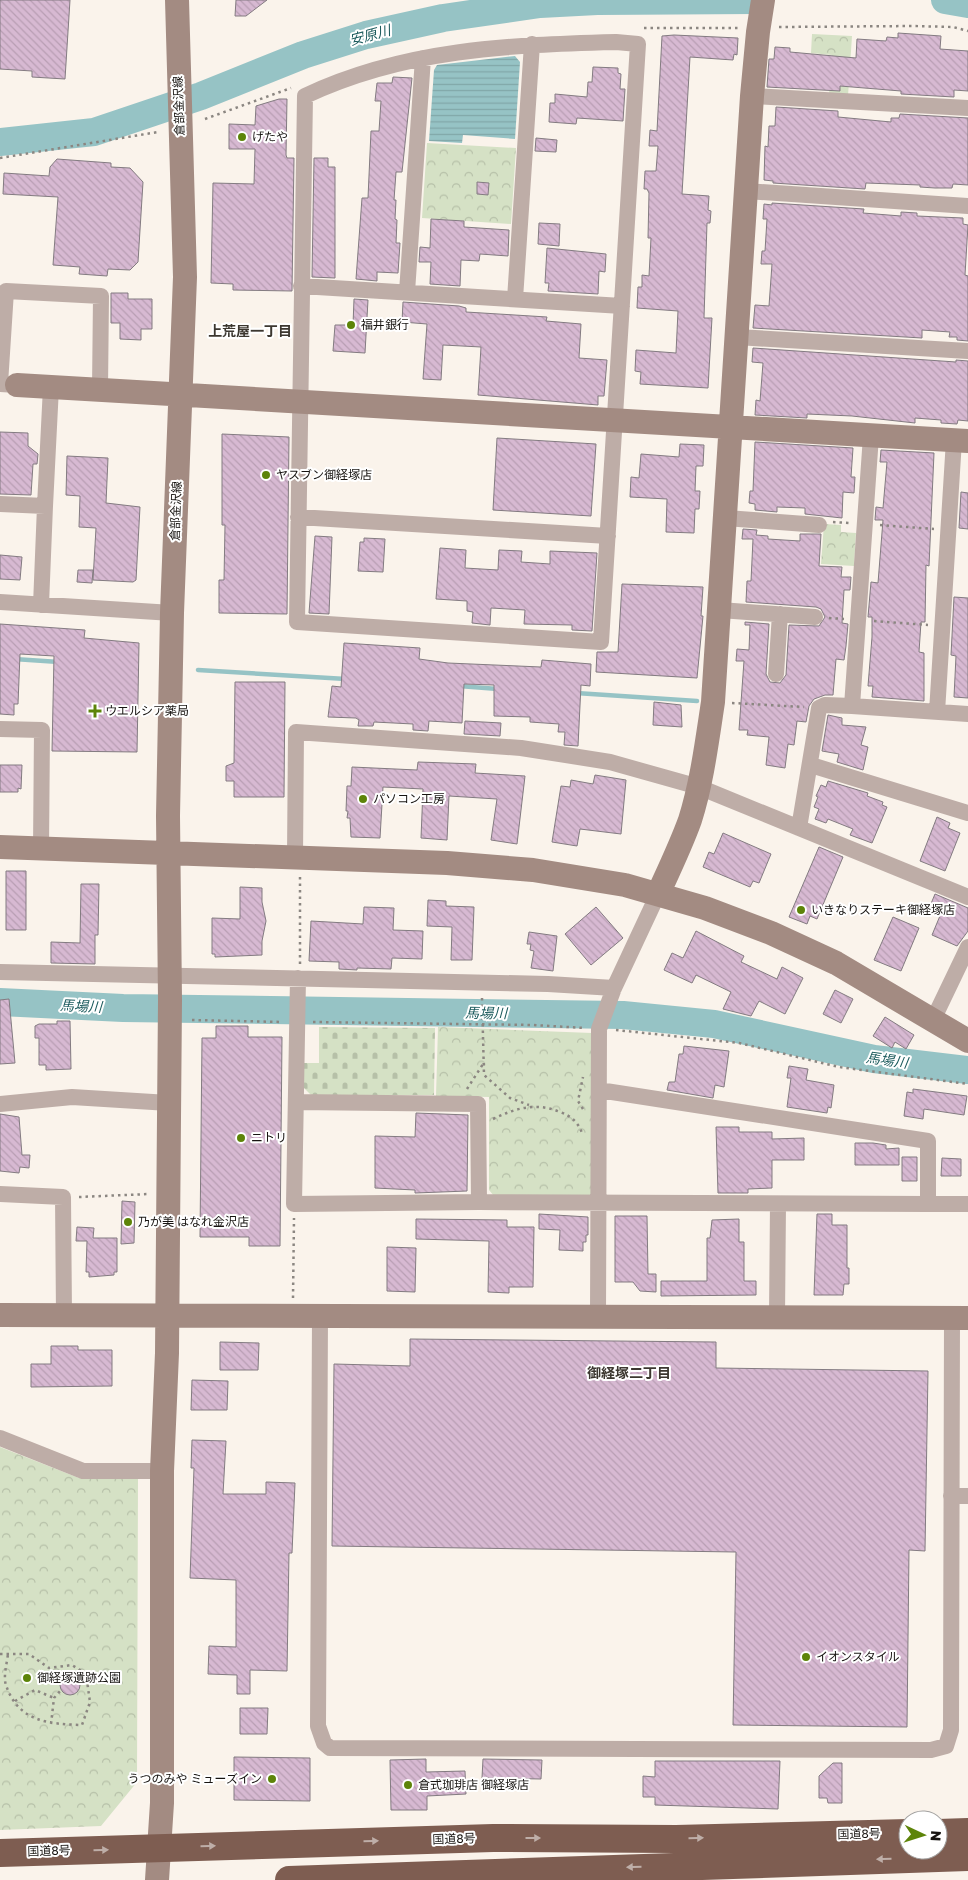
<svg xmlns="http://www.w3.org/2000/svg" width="968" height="1880" font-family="'Golos Text','Noto Sans JP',sans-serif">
<defs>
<pattern id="forest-crowns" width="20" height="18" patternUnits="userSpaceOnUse" patternTransform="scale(1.25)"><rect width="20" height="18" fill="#d5e1c5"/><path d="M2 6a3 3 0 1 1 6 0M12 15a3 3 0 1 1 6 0" fill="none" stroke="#b6c0a8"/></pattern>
<pattern id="cemetery-stones" width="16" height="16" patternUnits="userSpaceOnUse" patternTransform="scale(1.25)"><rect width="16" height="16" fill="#d5e1c5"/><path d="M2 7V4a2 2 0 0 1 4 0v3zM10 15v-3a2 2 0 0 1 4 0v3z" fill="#b6c0a8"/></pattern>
<pattern id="water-rules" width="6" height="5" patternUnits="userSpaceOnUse" patternTransform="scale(1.25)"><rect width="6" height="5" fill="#96c3c5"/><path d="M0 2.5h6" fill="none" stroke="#81a7a8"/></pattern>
<pattern id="building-back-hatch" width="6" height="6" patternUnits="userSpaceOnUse" patternTransform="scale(1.25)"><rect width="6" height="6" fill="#d7b9d2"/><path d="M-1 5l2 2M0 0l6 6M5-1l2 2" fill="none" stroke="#b89eb3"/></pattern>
</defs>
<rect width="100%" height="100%" fill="#faf3eb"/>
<path fill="url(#forest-crowns)" d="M812 34 852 36 848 96 829 94 832 55 811 53Z
M427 143 516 148 511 224 422 218Z
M824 524 841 525V532L856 533 854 566 821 564Z
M438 1027 592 1033 593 1197 494 1196 489 1190V1097L436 1096Z
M0 1447 79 1478 138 1479 137 1782 101 1826 0 1830Z"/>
<path fill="url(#cemetery-stones)" d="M319 1027 435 1028 434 1095H311L303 1087 302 1063H319Z"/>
<path fill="url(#water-rules)" d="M515 56 520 62 515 139 463 135 462 143 429 141 434 70 437 65Z"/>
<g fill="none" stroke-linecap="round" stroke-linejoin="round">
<path stroke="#96c3c5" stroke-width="4.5" d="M14 659 59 662
M198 670 346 679
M459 686 498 689
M576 693 697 701"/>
<path stroke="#96c3c5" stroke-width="28" d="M945 0 968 4
M0 142 94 132 201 96 303 55 366 35 443 18 540 4 597 1 754 0
M0 1002 123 1008 623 1015 714 1024 874 1059 968 1070"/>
</g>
<path fill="url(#building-back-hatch)" stroke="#837b81" d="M0 0H70L65 79 32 77V71L0 69Z
M236 0H267L246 16H235Z
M898 33 941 36 940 49 968 51V91L954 90V97L901 94V91L840 86V91L767 87 769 59H774L775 47 790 48V52L856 58 857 39 886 41 887 37 898 38Z
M674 35 738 38 737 55 734 54 733 60 690 57 682 194 709 196 708 210 711 211 710 223H707L704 318H712L708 388 640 384 641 372 635 371 636 350 676 353 678 311 637 308 638 287H642V275L649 276 651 238H648L649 193 647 189H644L645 171H656L658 146H649L650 130 657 131 662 36Z
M593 67 618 68V73L621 74 620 89H625L623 121 577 118 576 124 549 122 550 103H555V94L587 97 588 82H592Z
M393 77 412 78 402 172H396L394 200H396L395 219 397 220 396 243H400L398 273 377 272V281L356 279 362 198H368L371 131H379L381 101H375L377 83H392Z
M279 99H287L286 155 287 158H294L292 291 233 290V284L211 283 213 183 254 184 255 149H229V124L255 125 256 106Z
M776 107 838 111V117L891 122V118H899L900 114 968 118V185L953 184 952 188H935L920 187V185L866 183 865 189 773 183V181L764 180 765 146 768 147 769 126H775Z
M536 138 557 140 556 152 535 151Z
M314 158H328V167H335V278L312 277Z
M57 159 111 163V167L130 168 143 182 138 262 130 270 108 269 107 276 79 274 80 267 53 265 58 197 3 194 4 173 49 176 50 167Z
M477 182 489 183 488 195 477 194Z
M772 203 864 209 863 213 901 216V212L917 213V216L963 218V224L968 225 965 275 968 276V341L957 340V337H949L950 332 922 330V338L753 328 755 305 769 306 772 264H761L762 251H765L767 219H763L764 204 772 205Z
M431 219 464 221V227L509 230 508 256 480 254 479 261 461 260 460 286 430 284 431 262H419L420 247 430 248Z
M539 223 560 224 559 246 538 244Z
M547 248 606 254 605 272 599 271 598 294 548 291 549 283H545Z
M111 293H128V299H152V329H141V340L120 339V323H111Z
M354 299 368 300 365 353 333 351 335 325H353Z
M403 302 459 306 466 308V312L547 317 546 321 581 324 579 358 607 360 604 396H598V405L478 395 481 347 443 345 441 380 423 379 427 324 402 322Z
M753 348 956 362V360L968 361V421L958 420 957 424 941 423V420L915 418V423L852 416 807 414V418L755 415 756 400 760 401 763 363 752 362Z
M0 432 28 433V446L38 454 37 464H33L31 495 0 494Z
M222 434 289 437 287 614 219 613V580H224L225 525H222Z
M497 438 596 444 591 516 493 510Z
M755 442 853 448 851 477H855L854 493 843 492 842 518 805 514V508L777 507V512L755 510V504L749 503 750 491H753Z
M680 444 704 445 703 466H696L695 491H700L699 509H695L694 533 666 532 667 499 630 497 631 477 639 478 641 454 679 457Z
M881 450 934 453 929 566 926 565 925 622H921L919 652 924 653V701L872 697 873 686H868L872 637V617H868L871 582 878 583 883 520H875L876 507 883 508 887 462H880Z
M67 456 108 458 106 503 140 507 136 580 133 582 93 580 96 528 79 527 80 496 66 495Z
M961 492 968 493V529L959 528Z
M743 529 757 530 756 535 768 536V539L800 541V534H821L819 566 842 567 841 577H851L850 590H844L842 623 848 624 846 646 844 660 836 659 833 695H825L814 699 809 706 806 722 797 721 794 745 788 744 785 768 766 765 769 737 747 735 748 730H739L744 661H736L737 649 749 650 750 625H745V622L769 624 766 674 770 682 780 683 786 675 789 625 819 626 825 617 821 609 816 607 746 602 747 581H751L753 539H742Z
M315 536 332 537 329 614 309 613Z
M364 538 385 539 383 572 358 571 360 542H364Z
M440 548 466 550 465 568 498 570 499 550 522 551 521 562 550 564V551L597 553 592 631 572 630V625L524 624 525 610 491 608 490 625 472 623 473 612 467 611V601L436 599Z
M0 555 22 557 20 580 0 579Z
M78 570H93L92 583 77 582Z
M622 584 703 587 701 616H703L697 678 596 672 597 652H618Z
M954 597 968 598V698L954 697 956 656 951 655Z
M0 624 85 630 84 638 139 643 137 752 52 751 54 656 20 654 18 704H14V715L0 714Z
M344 643 420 648 419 659 448 663 541 667 542 660 591 664 590 686 581 685 578 746 564 745 565 732H558L559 724 530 722V717L494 716V685L464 684 462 723 429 721 428 731 413 730V724L374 722 373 726H358L359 720 356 718 328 717 332 686 341 687Z
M235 682H285L284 797H234V781H226V766L234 763Z
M654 702 681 705 682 727 653 725Z
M828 715 842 718V725L866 727 861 745 868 747 863 770 837 762 839 754 822 751Z
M465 721 501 723 500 736 464 734Z
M418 762 476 764 475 773 525 776 517 844 491 840 497 799 449 796 447 840 421 838 423 789 383 787 380 838 351 837 350 818H347L348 811H346L347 786H351L352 767 417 770Z
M0 765H22L21 789 18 788V792H0Z
M595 775 626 780 621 834 580 829 577 846 552 842 561 786 570 787 571 780 593 784Z
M828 781 868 793 867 796 883 802 882 805 887 807 872 843 850 835 853 829 828 819 826 823 815 819 819 809 814 807 818 797 816 796 821 785 826 787Z
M937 817 950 823 948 828 960 833 945 871 920 861Z
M723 833 771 854 759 883 753 881 750 887 703 867 709 852 714 854Z
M819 847 843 857 817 919 810 916 807 924 789 917Z
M6 871H26V930H6Z
M81 884H99L98 935H95V964L51 963V942L80 943Z
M240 887 262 888V902L266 921 262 941V955L215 957V954H212V918L240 919Z
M935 894 968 908V931L957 946 932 935 942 911 930 906Z
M428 900 446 901V906L474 907 472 960H451L452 927 427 926Z
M364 907 394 908 393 930 423 931 422 959 392 958 391 969 357 968V970L339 969V962L309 961 311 921 363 924Z
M596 907 623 938 591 965 565 934Z
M893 917 919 928 901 971 874 960Z
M696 931 744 956 741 962 777 979 782 967 803 978 785 1014 759 1001 751 1016 723 1009 731 992 696 975 692 983 664 970 672 953 683 958Z
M529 932 557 936 553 971 531 968 534 951 530 950 531 944H527Z
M835 990 853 999 841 1023 823 1014Z
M9 999 15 1063 0 1064V1000Z
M885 1017 914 1035 906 1049 895 1042 892 1048 873 1036Z
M57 1021H70L71 1069 46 1070V1065H39V1038H35V1026L39 1024H57Z
M216 1026H248V1037H282L280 1246H249V1237H200L202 1038H216Z
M684 1046 729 1051 724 1087 715 1085 713 1098 667 1090 669 1082H675L679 1054H683Z
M789 1066 808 1069 806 1080 834 1085 831 1108 828 1107 827 1113 787 1107 791 1078H787Z
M913 1089 967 1096 964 1115 924 1109 923 1119 904 1116 907 1092 913 1093Z
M416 1113 468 1115 467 1191 415 1193V1190L375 1188V1136L415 1137Z
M0 1114 19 1117 22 1155H30L29 1168 20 1167 19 1173 0 1171Z
M716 1127H739V1132H772V1139L804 1138V1160H772V1188L748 1189V1193H718Z
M855 1143H873L886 1145V1149L899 1148V1165H855Z
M902 1157H917V1181H902Z
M942 1158 961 1159V1176H941Z
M122 1201 135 1202 134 1243 121 1244Z
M539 1214 588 1217V1235H586V1242H583V1251L559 1250 560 1230 539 1229Z
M817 1214H832V1225H847V1268H849V1284H844L843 1295H814Z
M615 1216H647L648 1274H656V1292L640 1291 633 1282H615Z
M416 1219 507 1220V1227H534L533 1287H509V1293L488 1292 489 1241 416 1239Z
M739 1219V1242H744V1281H756V1295L661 1296V1281H707V1238H710L712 1220Z
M77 1227 94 1228 93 1238H117V1272H114V1275L89 1277V1272H86L87 1241H76Z
M387 1247 416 1248 415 1292 387 1291Z
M410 1339 716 1342V1368L928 1371 925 1551 909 1550 907 1727 733 1725 736 1552 332 1546 334 1364 410 1366Z
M220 1342 259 1343 258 1370H220Z
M51 1346H78V1350H112V1386L31 1387V1364H51Z
M192 1380 228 1381 227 1410H191Z
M192 1440 226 1441 223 1494H266V1482L295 1483 292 1553H289L287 1671 250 1670V1694H237V1675L208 1674 209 1646 236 1647V1580L190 1578 194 1468H191Z
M60 1685a10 10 0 1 1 20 0a10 10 0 1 1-20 0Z
M240 1708H268L267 1734H240Z
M234 1757 310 1758V1801L234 1800Z
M426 1759V1772L465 1771 466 1794 427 1796V1810H391L390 1760Z
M483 1759 542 1760 541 1779 482 1778Z
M655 1761H780L778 1809 655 1805V1797H643V1776L655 1777Z
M833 1763H842V1803H828L827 1798H819V1776Z"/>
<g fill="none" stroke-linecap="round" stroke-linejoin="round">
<path stroke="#8b8681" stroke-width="2.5" stroke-dasharray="2.5 4" stroke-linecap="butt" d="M779 27 913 26 953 27 968 31
M644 28H738
M205 119 291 88
M0 158 158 132
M833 522 850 523
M880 525 934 529
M829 618 844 619
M874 621 928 625
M732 703 804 707
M300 964V877
M482 998 484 1075 510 1098 529 1105
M192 1020 283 1022
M313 1022 533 1025 585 1028
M616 1030 739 1043 839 1067 968 1084
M467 1089 483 1064
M583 1109 578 1101 583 1077
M493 1119C516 1108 536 1102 560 1112 571 1116 578 1122 582 1133
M79 1197 149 1194
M293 1298 294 1218
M0 1654H29L49 1668 72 1665 86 1674 90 1702 82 1725C49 1724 18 1722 6 1685 3 1677 7 1663 8 1654
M15 1701 35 1690 54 1698
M51 1724 54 1698 61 1690"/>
<path stroke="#beada7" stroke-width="16" d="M616 42 638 44 601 642 297 622 305 96C404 49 509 45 616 42Z
M752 96 968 108
M746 191 968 206
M301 286 622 306
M407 292 423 58
M515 299 532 44
M737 337 968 351
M17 385 0 384 6 291 101 296 100 389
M871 436 852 706 968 714
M0 504 45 506 51 387
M298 517 608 536
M726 518 819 525
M0 602 172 613
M41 605 45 506
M720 610 815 617
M776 674 780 614
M937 712 954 440
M0 729 42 730 41 849
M811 765 968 813
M799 828 819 708 825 705 852 706
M295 857 296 732 521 748 610 762 699 787 968 897
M0 972 548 984 614 988
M298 978 294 1204 479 1202 928 1204
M933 1020 968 947
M599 1090 928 1141V1204H968
M296 1102 478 1104 479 1202
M0 1104 72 1097 169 1103
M0 1194 63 1197 64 1315
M320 1316 318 1726 324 1743 330 1748 931 1750 946 1746 951 1730 952 1318
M598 1316 599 1029 614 988 658 894
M777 1317 778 1204
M0 1438 83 1471H162
M951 1496H968"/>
<path stroke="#a38b82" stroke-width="24" d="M17 385 968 441
M0 847 447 863 533 870 625 885 705 908 771 933 836 963 968 1041
M658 894C669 870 681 845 690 820 702 782 707 741 713 702L752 96 758 32 763 0
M0 1315 968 1318
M157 1880 162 1803V1471L167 1353 170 1000 168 816 172 613 185 277 177 0"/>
<path stroke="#7e5d51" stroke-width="28" d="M938 1833 968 1832
M0 1853 493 1838 676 1839 908 1833
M289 1880 968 1857"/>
</g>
<defs><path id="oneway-solid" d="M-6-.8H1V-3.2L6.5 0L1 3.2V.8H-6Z" transform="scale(1.25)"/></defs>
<g fill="#beaea8">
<use href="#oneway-solid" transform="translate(533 1838)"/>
<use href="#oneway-solid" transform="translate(696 1838) rotate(-1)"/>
<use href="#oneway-solid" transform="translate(371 1841) rotate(-2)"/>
<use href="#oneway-solid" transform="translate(208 1846) rotate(-2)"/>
<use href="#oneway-solid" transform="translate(101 1850) rotate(-2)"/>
<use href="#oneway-solid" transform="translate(884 1859) rotate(178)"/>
<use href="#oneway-solid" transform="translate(634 1867) rotate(178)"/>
</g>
<g fill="#5d8409" stroke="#fff" stroke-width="2">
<circle cx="242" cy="137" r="5"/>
<circle cx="351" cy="325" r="5"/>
<circle cx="266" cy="475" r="5"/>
<path d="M92.5 703.5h5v5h5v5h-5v5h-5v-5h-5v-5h5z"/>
<circle cx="363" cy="799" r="5"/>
<circle cx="801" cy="910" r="5"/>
<circle cx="241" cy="1138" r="5"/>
<circle cx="128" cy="1222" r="5"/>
<circle cx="806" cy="1657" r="5"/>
<circle cx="27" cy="1678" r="5"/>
<circle cx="272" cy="1779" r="5"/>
<circle cx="408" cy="1785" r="5"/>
</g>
<g text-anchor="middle" stroke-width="4" stroke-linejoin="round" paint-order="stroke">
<g font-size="12" fill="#171411" stroke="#fff">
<text transform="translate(179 106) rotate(-92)" y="4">倉部金沢線</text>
<text transform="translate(176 511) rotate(-88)" y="4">倉部金沢線</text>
<text transform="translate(859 1834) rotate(-1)" y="4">国道8号</text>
<text transform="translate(454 1839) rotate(-2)" y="4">国道8号</text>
<text transform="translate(49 1851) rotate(-2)" y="4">国道8号</text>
</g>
<g font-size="12" fill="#171411" stroke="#fff" text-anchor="start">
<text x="252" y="141">げたや</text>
<text x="361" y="329">福井銀行</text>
<text x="276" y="479">ヤスブン御経塚店</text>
<text x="105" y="715">ウエルシア薬局</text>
<text x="373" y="803">パソコン工房</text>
<text x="811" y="914">いきなりステーキ御経塚店</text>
<text x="251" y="1142">ニトリ</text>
<text x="138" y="1226">乃が美 はなれ金沢店</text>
<text x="816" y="1661">イオンスタイル</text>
<text x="37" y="1682">御経塚遺跡公園</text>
<text x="262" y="1783" text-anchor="end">うつのみや ミューズイン</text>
<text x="418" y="1789">倉式珈琲店 御経塚店</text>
</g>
<g font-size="14" font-style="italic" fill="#1b5a5c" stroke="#fff">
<text transform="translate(370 35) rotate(-15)" y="5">安原川</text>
<text transform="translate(81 1006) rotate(3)" y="5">馬場川</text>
<text transform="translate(486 1013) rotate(1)" y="5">馬場川</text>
<text transform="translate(887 1060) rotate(8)" y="5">馬場川</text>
</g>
<g font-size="14" font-weight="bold" fill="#3c3730" stroke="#fff">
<text x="250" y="336">上荒屋一丁目</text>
<text x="629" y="1378">御経塚二丁目</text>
</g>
</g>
<g transform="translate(923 1835) rotate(94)"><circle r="24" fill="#ffffff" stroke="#a2a1a0"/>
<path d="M0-4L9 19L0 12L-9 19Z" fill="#5d8409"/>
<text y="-8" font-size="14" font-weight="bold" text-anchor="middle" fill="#171411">N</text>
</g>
</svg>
